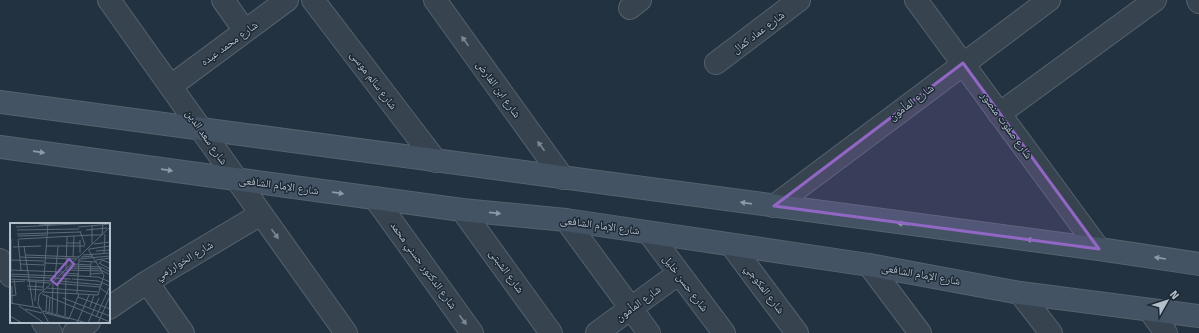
<svg xmlns="http://www.w3.org/2000/svg" width="1199" height="333" font-family="'Fira Sans','Noto Naskh Arabic',sans-serif">
<rect width="100%" height="100%" fill="#223240"/>
<g fill="none" stroke-linecap="round" stroke-linejoin="round">
<g stroke="#55626e" stroke-width="24">
<path id="street" d="M109 0 346 333
M223 0 245 31
M313 0 436 161
M435 0 563 178
M916 0 1099 249
M1198 0 1199 2
M630 8 640 0
M716 63 799 0
M171 86 287 0
M999 114 1155 0
M375 198 472 333
M774 206 1049 0
M462 210 551 333
M566 220 649 333
M649 233 724 333
M732 246 797 333
M0 260 11 276
M869 265 920 333
M147 282 183 333
M1020 293 1051 333
M109 308 147 282 261 214
M1150 311 1166 333
M43 322 51 333
M74 333 89 322
M597 333 679 273"/>
</g>
<g stroke="#55626e" stroke-width="24">
<path id="secondary" d="M0 102 1099 249 1199 264
M0 147 462 210 566 220 869 265 1020 293 1199 316"/>
</g>
<use href="#street" stroke="#374450" stroke-width="22"/>
<use href="#secondary" stroke="#445364" stroke-width="22"/>
</g>
<defs><path id="oneway-solid" d="M-6-.8H1V-3.2L6.5 0L1 3.2V.8H-6Z"/></defs>
<g fill="#7b8894">
<use href="#oneway-solid" transform="translate(465 41) rotate(-126)"/>
<use href="#oneway-solid" transform="translate(541 146) rotate(-126)"/>
<use href="#oneway-solid" transform="translate(275 234) rotate(54)"/>
<use href="#oneway-solid" transform="translate(463 320) rotate(54)"/>
</g>
<g fill="#8c99a7">
<use href="#oneway-solid" transform="translate(39 152) rotate(8)"/>
<use href="#oneway-solid" transform="translate(167 170) rotate(8)"/>
<use href="#oneway-solid" transform="translate(338 193) rotate(8)"/>
<use href="#oneway-solid" transform="translate(746 203) rotate(-172)"/>
<use href="#oneway-solid" transform="translate(495 213) rotate(6)"/>
<use href="#oneway-solid" transform="translate(903 224) rotate(-173)"/>
<use href="#oneway-solid" transform="translate(1032 240) rotate(-173)"/>
<use href="#oneway-solid" transform="translate(1160 258) rotate(-171)"/>
</g>
<path fill="#9167c4" fill-opacity="0.2" stroke="#9167c4" stroke-width="3" stroke-linejoin="round" d="M963 63 1099 249 774 206Z"/>
<g text-anchor="middle" stroke-width="3" stroke-linejoin="round" paint-order="stroke">
<g font-size="11" fill="#b3bfcb" stroke="#1c2935">
<text transform="translate(758 32) rotate(-37)" y="4">شارع عماد كمال</text>
<text transform="translate(229 43) rotate(-36)" y="4">شارع محمد عبده</text>
<text transform="translate(374 80) rotate(53)" y="4">شارع سالم موسى</text>
<text transform="translate(499 89) rotate(54)" y="4">شارع ابن الفارض</text>
<text transform="translate(911 102) rotate(-37)" y="4">شارع المأمون</text>
<text transform="translate(1007 125) rotate(54)" y="4">شارع صفوت منصور</text>
<text transform="translate(207 137) rotate(55)" y="4">شارع سعد الدين</text>
<text transform="translate(279 185) rotate(8)" y="4">شارع الإمام الشافعى</text>
<text transform="translate(600 225) rotate(8)" y="4">شارع الإمام الشافعى</text>
<text transform="translate(184 260) rotate(-31)" y="4">شارع الخوارزمي</text>
<text transform="translate(424 265) rotate(54)" y="4">شارع الدكتور حسني محمد</text>
<text transform="translate(507 271) rotate(54)" y="4">شارع الشبتى</text>
<text transform="translate(921 274) rotate(10)" y="4">شارع الإمام الشافعى</text>
<text transform="translate(686 283) rotate(53)" y="4">شارع حسن خليل</text>
<text transform="translate(765 289) rotate(53)" y="4">شارع المكوجي</text>
<text transform="translate(638 303) rotate(-36)" y="4">شارع المأمون</text>
</g>
</g>
<g transform="translate(10 223)">
<rect width="100" height="100" fill="#223240"/>
<path fill="none" stroke="#5c6a78" stroke-width="1" d="M29 2 64 0M82 3V21M6 4 85 0M68 4 100 1M7 7 69 6M76 7 97 5M70 8 75 22M7 11 70 9M81 12H92L93 0M8 13 36 12M1 16V49M8 16 11 48M9 16 82 12M57 20H70M84 21 100 19M14 23 23 83M36 23H75M3 24 31 23M78 26 94 52 88 72M79 26 100 23M86 28 100 27M70 30V17M94 31 95 11M16 32 69 34M73 32 100 30M10 34 66 36M63 34 64 13M71 34 83 33M0 37 34 38M86 37 100 35M69 38 87 39M34 40 57 41M89 40 100 46M10 41 34 42M63 41 81 42M89 41 92 37 100 40M61 43 91 44 100 49M56 45 57 14M59 45 92 46M0 47 53 49M56 47 93 48 100 52M53 50 69 51M0 51 46 53M80 51 93 50M52 52 88 54 100 59M0 53 61 56M80 54 81 39M45 55 48 24M0 56 43 58M62 56 88 58 100 63M17 58 40 60M49 58 92 62M0 59 15 58M2 63V81M17 63 33 64M37 65 88 69M90 65 100 72M18 66 32 67M33 68 38 0M33 69 88 72M32 71 100 99M67 71 69 36 100 33M0 73 6 72 4 56M68 74 100 86M53 75 100 93M25 78 26 59M0 80 30 85M9 83 34 100M80 84 84 72M15 86 32 90M33 88 77 100M36 88 37 72M39 89 40 74M35 90 59 96 69 71M42 90 43 60 90 64M47 91 48 60M0 93 12 100M55 93 56 55M86 94 100 63M39 100 28 81 29 72 100 4M67 100 79 72M78 100 89 75M88 100 100 73"/>
<path fill="#9167c4" fill-opacity="0.15" stroke="#9167c4" stroke-width="2" d="M59 36 64 41 47 62 41 57Z"/>
<rect width="100" height="100" fill="none" stroke="#b3bfcb" stroke-width="2"/>
</g>
<g transform="translate(1167 301) rotate(51)" stroke="#1c2935" stroke-width="3" paint-order="stroke">
<path d="M0-3L7 15L0 10L-7 15Z" fill="#b3bfcb"/>
<text y="-6" font-size="11" font-weight="bold" text-anchor="middle" fill="#b3bfcb">N</text>
</g>
</svg>
